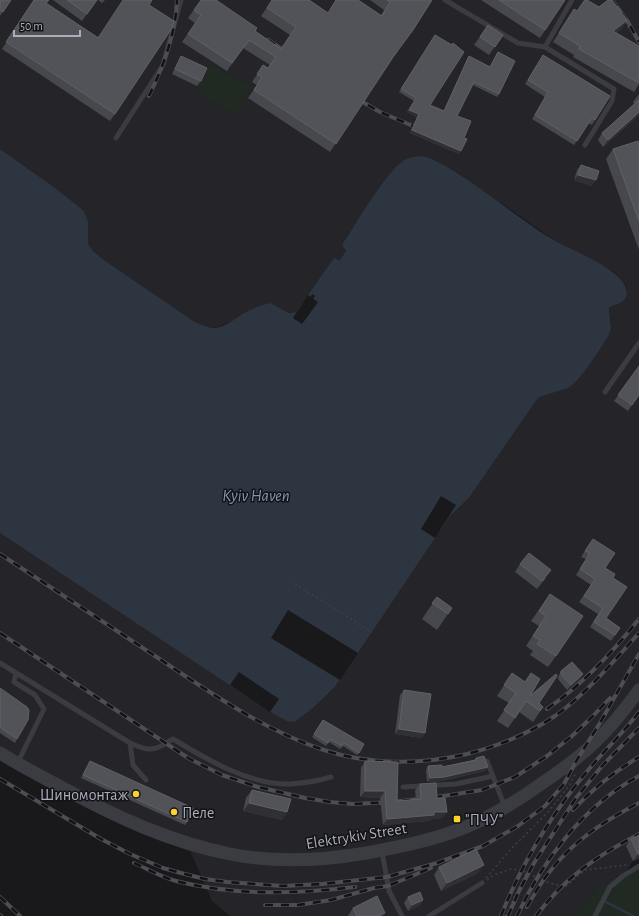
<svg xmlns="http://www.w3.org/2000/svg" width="639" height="916" font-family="'Alegreya Sans',sans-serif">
<rect width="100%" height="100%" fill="#19181b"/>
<path fill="#252428" d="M0 0H639V859L633 861 601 916H230L212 901 187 844 0 753V533L270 712 295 722 313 708 335 687 450 516 469 498 538 398 547 393 558 391 570 387 581 375 609 335 611 321 609 308 626 294 627 289 625 284 614 272 554 240 461 175 435 160 422 156 408 158 382 183 343 243 342 245 346 251 344 257 340 260 335 258 333 259 296 312 289 313 283 310 263 305 247 312 231 322 214 328 206 327 195 322 104 260 92 251 88 244 83 210 54 187 0 149Z"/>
<path fill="#202922" d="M209 64 251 86 236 115 194 93Z
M639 869V916H573L601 886 626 872Z"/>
<path fill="#2d3540" d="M0 149 54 187 83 210 88 221V244L93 251 104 260 195 322C201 324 206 327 213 328 225 328 237 317 246 312 254 308 262 305 270 303L289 313 296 312 333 259 335 258 340 260 346 251 342 245 343 243C356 225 389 164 409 158 412 157 418 156 421 156 442 157 502 205 521 218 532 226 543 234 554 240 570 250 635 273 626 297 623 304 614 304 609 308L611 327 609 335C602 346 579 383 568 388 558 392 548 393 538 398L469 498 450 516 335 687 313 708 295 722 287 721 270 712 0 533Z"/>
<path fill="#19181b" d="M312 294 315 296 313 299 318 302 302 324 293 318 308 295 311 297Z
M441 496 456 505 435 538 421 529Z
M288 610 358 653 340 680 271 638Z
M239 672 279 699 270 712 230 685Z"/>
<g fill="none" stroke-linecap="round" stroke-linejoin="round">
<path stroke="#2d3540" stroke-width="2.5" d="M606 902 633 916"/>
<path stroke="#3f4047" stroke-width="1.5" stroke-dasharray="2 3" stroke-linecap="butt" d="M625 22 628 27 639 36
M295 584 372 632
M486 878 511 849 548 812 569 786 576 773
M487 880 496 874 511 869 521 870 549 883 565 887 585 870 627 865
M505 916 526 873"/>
<path stroke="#3b3b42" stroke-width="5" d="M445 0 518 43 545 47 572 0
M545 47 614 89 612 101 585 145
M116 138 163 65 181 0
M605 392 639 343
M0 663 130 743 133 765 146 780
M16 673 14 682 35 695 44 709 18 762
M130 743C140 747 149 752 159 747 164 745 167 742 173 739 206 759 251 786 291 784 304 783 318 781 331 777
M487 761 505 807
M403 787 456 784 493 776
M382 851 389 891 402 916
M429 916 482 883
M595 916 610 887 623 876 639 866"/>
<path stroke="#3b3b42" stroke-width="13" d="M0 753C21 766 42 777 63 788 116 817 170 842 230 854 275 863 320 861 366 853 394 848 423 842 450 833 483 822 513 804 541 784 560 771 579 758 595 742 612 726 626 708 639 690"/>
<g stroke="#4c4d55" stroke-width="4">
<path id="rail" d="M612 0 628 22 639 42
M268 40 291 55
M149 96C163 67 176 33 177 0
M354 97 380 112 413 126
M0 554C52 588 104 622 155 656 208 691 263 730 324 750 369 765 420 765 467 754 498 746 527 735 555 716 587 693 613 662 639 633
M0 633 188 758 222 775 258 787 305 798 330 802 353 804 392 802 437 797 482 790 515 777 547 756 572 736 593 716 610 698
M547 709C583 684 612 653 639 619
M0 779 101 839 130 854 163 868 181 873 205 879 227 882 283 886 322 884 387 877 437 863 483 846 518 826 545 806 564 784 578 758 600 723 639 654
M573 810C592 789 614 772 639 757
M134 863C148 869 161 877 176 881 235 896 296 894 355 887
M0 897 20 916
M265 905H298L331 900 374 888 388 886 431 868
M527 907C554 856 588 829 639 803
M0 915 1 916
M501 916C522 863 552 813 589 769 605 750 624 732 639 712
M508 916 519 891 534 863 576 798 602 766 639 728
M517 916C543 860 584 805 639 776
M536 916C565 877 597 856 639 834"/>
</g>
<use href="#rail" stroke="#131316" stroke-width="2.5" stroke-dasharray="8" stroke-linecap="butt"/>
</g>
<path fill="#47484d" d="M0 0H11L0 16Z
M34 0 46 3 98 37 149 5 115 114 110 121 2 49Z
M53 0H97L82 21Z
M98 0H105L102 3Z
M201 0 255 31 281 49 290 35 261 16 272 0H309L328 13 381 15 384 10 370 0H432L330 152 248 98 257 85 252 82 258 73 263 65 268 68 270 65 243 48 227 71 182 42 195 23 188 18Z
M481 0H565L540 38Z
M584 0 599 7 627 20 621 29 616 33 639 46V84L634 92 573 57 574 55 553 42 574 9 577 11Z
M488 25 503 35 489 55 474 45Z
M435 35 430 105 444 111 467 59 469 56 490 67 498 52 499 94 497 97 473 85 457 116 464 138 461 151 459 154 410 133 417 117 407 112 414 101 399 92Z
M543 55 595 120 592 125 588 123 574 145 532 119 545 97 525 84Z
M181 56 201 81 197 86 172 74Z
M639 94V115L603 147 598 140 602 133 634 104 633 102Z
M639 145V250L606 159 613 149Z
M581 165 592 186 574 180 577 170Z
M639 366V395L628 411 614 401Z
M593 539 605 568 613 578 606 618 620 628 611 641 590 627 598 614 579 602 591 585 576 575 586 559 581 557Z
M520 564 546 578 537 589 515 572Z
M550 594 556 656 548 667 530 655 533 651 526 646 539 626 531 621Z
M437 597 452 608 437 630 422 619Z
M561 671 583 674 579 680 567 690 558 679V677Z
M512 673 530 696 543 707 533 722 519 712 508 728 497 721 509 703 497 696Z
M0 688 17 739 15 743 0 733Z
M404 690 425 733 422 738 395 734 400 695Z
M323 720 359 753 357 755 343 746 340 749 329 742 326 746 312 737Z
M476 758 488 767 485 771 441 781 427 782 426 770 428 766 442 767 474 760Z
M90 761 187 822 185 825 81 778Z
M365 761 397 801 416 800 415 790 420 784 437 798 447 812 442 818 431 819 429 821 383 825 380 798 360 797 361 768Z
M252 790 287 812 282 820 243 811 246 798Z
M639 835V858L633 861 626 846 631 839Z
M439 867 478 873 441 891 434 875Z
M408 897 423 900 420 905 408 911 404 903Z
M353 908 383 916H348Z"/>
<path fill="#303034" d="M627 20 621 29 607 40 613 31Z
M409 110 419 114 417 117 407 112Z
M639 112V115L603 147 608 140Z
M412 130 461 151 459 154 410 133Z
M578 175 596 180 592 186 574 180Z
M583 674 579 680 567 690 571 685Z
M399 729 425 733 422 738 395 734Z
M488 767 485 771 441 781 427 782 430 778Z
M365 791H385L380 798 360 797Z
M249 803 287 812 282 820 243 811Z
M434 812H447L442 818 431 819 429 821 383 825 387 819Z
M638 854H639V858L633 861Z
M484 865 478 873 441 891 447 883Z
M423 900 420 905 408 911 412 905Z
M385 913 383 916H379Z"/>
<path fill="#525359" stroke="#606168" d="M0 0H11L3 12 0 10Z
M34 0H49L46 3 98 38 123 0H152L149 5 174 21 172 28 115 114 6 42Z
M67 0H97L87 14Z
M201 0H216L257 28 255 31 281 49 296 27 267 8 272 0H309L328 13 336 0H358L382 16 390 2 387 0H432L413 30 393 57 336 144 254 90 262 77 257 74 263 65 268 68 276 57 249 40 232 63 188 34 201 15 194 10Z
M499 0H565L545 30Z
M585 0H587L599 7 608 0H612L627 20 613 31 639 46V83L579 49 580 46 559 33 574 9 577 11Z
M488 25 503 35 495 47 480 37Z
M435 35 452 45 453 43 464 52 430 105 444 111 469 56 490 67 498 52 515 61 499 94 474 82 457 116 471 121 464 138 467 139 461 151 412 130 419 114 409 110 416 98 401 89Z
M543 55 610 96 595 120 592 118 577 141 535 115 548 92 528 80Z
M181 56 207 68 201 81 175 69Z
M639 100V112L608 140 602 133Z
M638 141 639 145V221L613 149Z
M581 165 599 171 596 180 578 175Z
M639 366V395L632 405 618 395Z
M593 539 615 553 605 568 615 574 613 578 627 587 606 618 620 628 615 635 594 622 603 608 584 596 595 579 580 569 590 553 585 551Z
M529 553 551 570 542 581 520 564Z
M550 594 583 616 556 656 537 644 540 640 533 636 546 616 539 611Z
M437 597 452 608 448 614 432 603Z
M572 662 583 674 571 685 561 674V671Z
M512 673 525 682 531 673 540 679 530 696 556 674 557 676 539 703 543 707 540 711 526 701 515 718 504 710 516 693 504 685Z
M0 688 27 707 29 710 28 720 17 739 0 727Z
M404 690 431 694 425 733 399 729Z
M323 720 364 744 359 753 344 743 342 746 330 739 328 743 314 734Z
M484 756 488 767 444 777 430 778 428 766 442 765V767L476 760V758Z
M90 761 193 808 187 822 83 775Z
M365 761 398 762 397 801 421 799 420 784 436 783 437 798H445L447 812H434V815L387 819 385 791H365Z
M252 790 291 799 287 812 249 803Z
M639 835V854H638L631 839Z
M476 849 484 865 447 883 439 867Z
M420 892 423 900 412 905 408 897Z
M377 896 385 913 379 916H357L353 908Z"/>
<g fill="#fdd12e" stroke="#131316" stroke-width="1.5">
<circle cx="136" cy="794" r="4"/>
<circle cx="174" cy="812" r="4"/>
<rect x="453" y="815" width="8" height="8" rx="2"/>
</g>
<g text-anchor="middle" stroke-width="3" stroke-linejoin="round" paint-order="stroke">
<g font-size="16" fill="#aaadbb" stroke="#131316" text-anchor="start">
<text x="128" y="800" text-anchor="end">Шиномонтаж</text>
<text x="182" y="818">Пеле</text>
<text x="465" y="825">"ПЧУ"</text>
</g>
<g font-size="16" fill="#aaadbb" stroke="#131316">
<text transform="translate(356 835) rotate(-9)" y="6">Elektrykiv Street</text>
</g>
<g font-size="17" font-style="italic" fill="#7f96b8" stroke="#131316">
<text x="256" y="501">Kyiv Haven</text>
</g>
</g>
<path d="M14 30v6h66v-6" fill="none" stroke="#aaadbb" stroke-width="2"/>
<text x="20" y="30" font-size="12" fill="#aaadbb" stroke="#131316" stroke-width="3" paint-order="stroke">50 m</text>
</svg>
